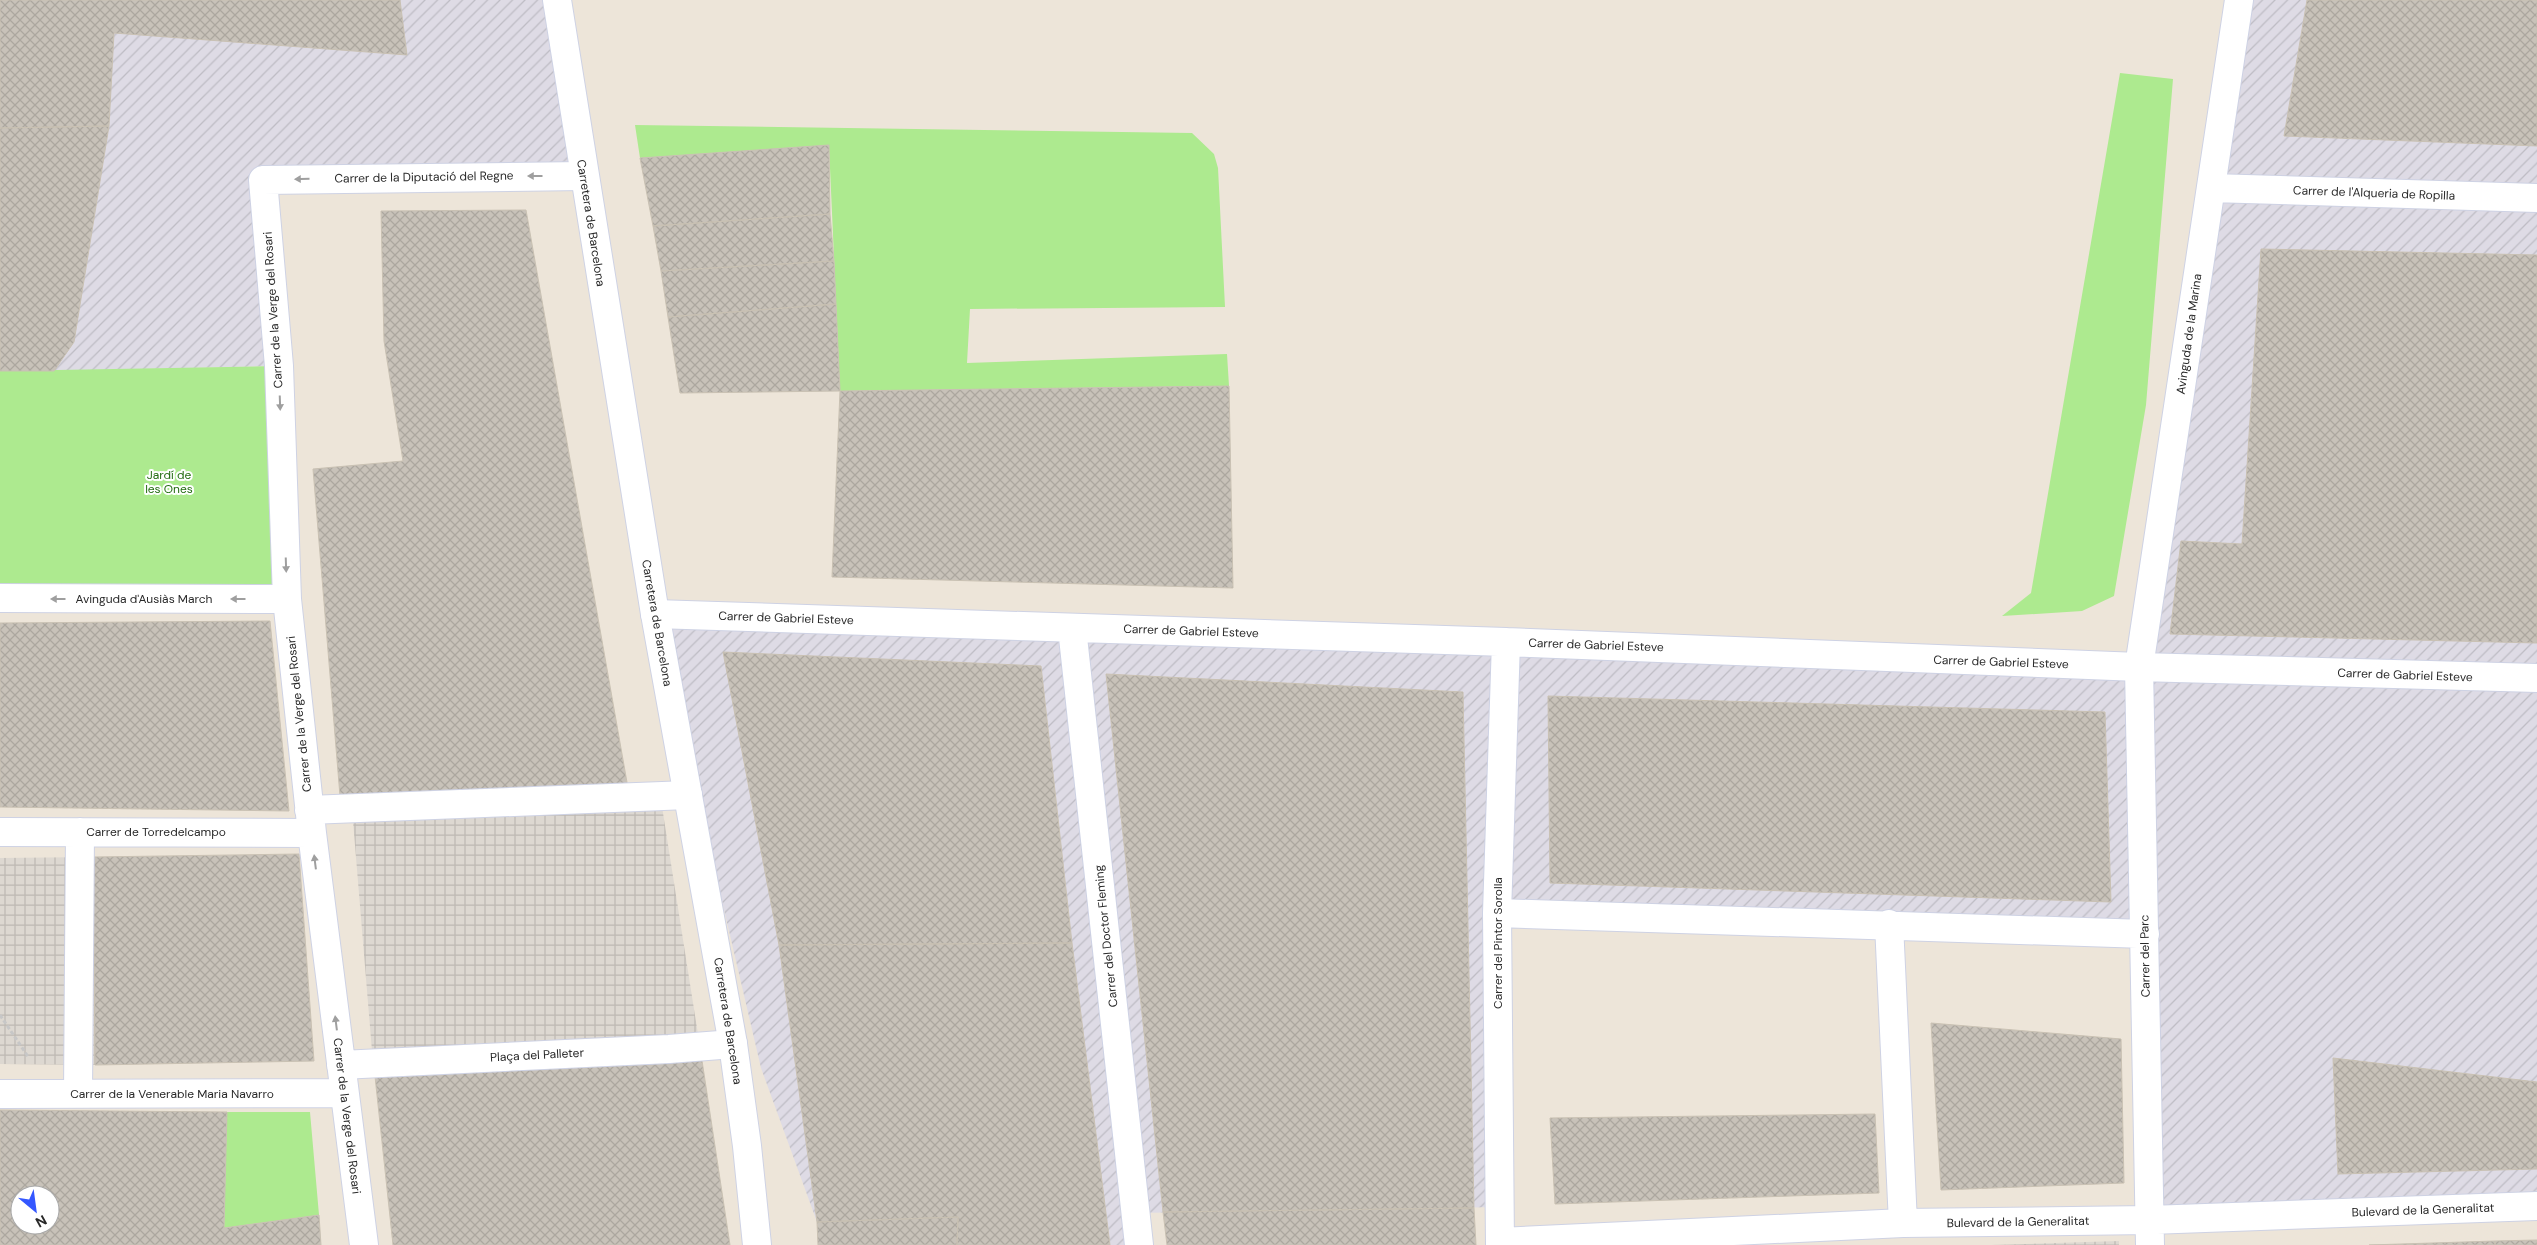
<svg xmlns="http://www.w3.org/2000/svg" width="2537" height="1245" font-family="'DM Sans',sans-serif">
<defs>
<pattern id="industrial-furrows" width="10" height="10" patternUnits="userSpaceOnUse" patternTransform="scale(1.25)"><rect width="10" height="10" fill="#dedbe5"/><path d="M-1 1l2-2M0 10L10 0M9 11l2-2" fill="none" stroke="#bebcc4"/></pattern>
<pattern id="plaza-grid" width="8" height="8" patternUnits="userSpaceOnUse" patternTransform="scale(1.25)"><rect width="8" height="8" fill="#ddd8d1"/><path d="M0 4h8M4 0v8" fill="none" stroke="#beb9b3"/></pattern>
<pattern id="building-cross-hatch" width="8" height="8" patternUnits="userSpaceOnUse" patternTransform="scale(1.25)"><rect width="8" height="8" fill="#c8c2b9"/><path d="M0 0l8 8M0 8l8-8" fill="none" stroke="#aca79f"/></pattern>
</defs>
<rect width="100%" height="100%" fill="#ede5d9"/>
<path fill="url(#industrial-furrows)" d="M0 0H557L584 176 264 180 279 366 54 371Z
M2250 0H2537V1206L2150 1220 2145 934 1497 913 1500 1207 1137 1213 1139 1245H957L958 1217 817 1222 761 1068 655 614 2139 667Z"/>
<path fill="#adea8f" d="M2120 73 2173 79 2146 405 2114 596 2082 611 2002 616 2031 593Z
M635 125 1192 133 1214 154 1218 168 1225 307 970 309 967 363 1227 354 1229 386 840 391 829 146 640 158Z
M279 366 287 599 0 590V371Z
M227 1112H310L319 1215 224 1228Z"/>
<path fill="url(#plaza-grid)" d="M660 794 700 1047 373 1063 352 809Z
M93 857 95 1065 0 1064V858Z
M2119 1241V1245H1991Z"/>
<path fill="url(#building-cross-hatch)" stroke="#c9c1b3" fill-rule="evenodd" d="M0 0H400L407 55 114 33 109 126 0 128Z
M2307 0H2537V146L2284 136Z
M109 126 74 342 54 371H0V128Z
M829 145 830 214 653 226 640 158Z
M526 210 628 788 340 796 313 469 403 461 384 341 381 211Z
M830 214 834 261 661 271 653 226Z
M2261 249 2537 255V643L2170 634 2181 541 2242 544Z
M834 261 836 304 668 317 661 271Z
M836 304 840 391 680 393 668 317Z
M1229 386 1233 588 832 577 840 391Z
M270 621 289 811 0 807V623Z
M723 652 1041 666 1072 943 779 945Z
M1106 674 1463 692 1474 1208 1163 1212Z
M1548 696 2105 712 2111 902 1550 883Z
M299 854 314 1061 95 1065 93 857Z
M1072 943 1110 1245H957L958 1217 817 1222 779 945Z
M1931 1023 2121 1039 2124 1183 1941 1190Z
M701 1054 730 1245H393L374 1067Z
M2333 1058 2537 1082V1169L2338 1174Z
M0 1110 227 1112 224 1228 319 1215 321 1245H0ZM20 1195H50V1225H20Z
M1875 1114 1879 1193 1555 1204 1550 1118Z
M1474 1208 1476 1245H1167L1163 1212Z
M958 1217 957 1245H818L817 1222Z
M2537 1240V1245H2495V1241Z
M2495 1241V1245H2369Z"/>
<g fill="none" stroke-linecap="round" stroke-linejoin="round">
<g stroke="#ced2e4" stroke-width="30">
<path id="street" d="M2211 188 2537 198
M0 598 287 599
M655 614 1506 642 2139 667 2537 678
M1072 628 1139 1245
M309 810 688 795
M0 832 312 833
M1497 913 2145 934
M1889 924 1903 1223
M341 1065 669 1049 733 1044
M0 1094 344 1093
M78 1094 80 832
M1500 1242 1903 1223 2150 1220 2537 1206
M364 1245 312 833 287 599 279 366 263 180 584 176
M1500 1245 1497 913 1506 642
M2150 1245 2139 667 2239 0"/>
</g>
<g stroke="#ced2e4" stroke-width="30">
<path id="secondary" d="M557 0 655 614 733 1044 747 1146 757 1245"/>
</g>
<path stroke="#c7c7c7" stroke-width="3" stroke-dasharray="4 2.5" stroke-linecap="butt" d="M0 1015 29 1058"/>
<use href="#street" stroke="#fff" stroke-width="28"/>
<use href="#secondary" stroke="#fff" stroke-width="28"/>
</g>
<defs><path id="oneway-solid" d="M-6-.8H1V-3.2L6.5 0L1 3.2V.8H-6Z" transform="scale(1.25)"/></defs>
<g fill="#9f9f9f">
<use href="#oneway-solid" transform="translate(535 176) rotate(180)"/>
<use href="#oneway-solid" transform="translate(302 179) rotate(179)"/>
<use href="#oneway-solid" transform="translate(280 403) rotate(88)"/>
<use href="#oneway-solid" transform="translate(286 565) rotate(88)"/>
<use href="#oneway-solid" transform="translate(58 599) rotate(-180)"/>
<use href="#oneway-solid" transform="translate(238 599) rotate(-180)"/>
<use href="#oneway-solid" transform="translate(315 862) rotate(-97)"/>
<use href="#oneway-solid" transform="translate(336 1023) rotate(-97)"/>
</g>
<g text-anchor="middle" stroke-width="4" stroke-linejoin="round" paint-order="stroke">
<g font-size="12" fill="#292929" stroke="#fff">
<text transform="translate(424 177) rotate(-1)" y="4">Carrer de la Diputació del Regne</text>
<text transform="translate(2374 193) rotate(2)" y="4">Carrer de l'Alqueria de Ropilla</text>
<text transform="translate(591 223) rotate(81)" y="4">Carretera de Barcelona</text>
<text transform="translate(273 310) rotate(-94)" y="4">Carrer de la Verge del Rosari</text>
<text transform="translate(2189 334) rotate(-82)" y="4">Avinguda de la Marina</text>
<text x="144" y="603">Avinguda d'Ausiàs March</text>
<text transform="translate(786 618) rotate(2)" y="4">Carrer de Gabriel Esteve</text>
<text transform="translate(657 623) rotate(80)" y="4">Carretera de Barcelona</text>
<text transform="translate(1191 631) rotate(2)" y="4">Carrer de Gabriel Esteve</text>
<text transform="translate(1596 645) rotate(2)" y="4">Carrer de Gabriel Esteve</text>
<text transform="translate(2001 662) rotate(2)" y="4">Carrer de Gabriel Esteve</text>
<text transform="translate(2405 675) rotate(2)" y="4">Carrer de Gabriel Esteve</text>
<text transform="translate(299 714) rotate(-96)" y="4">Carrer de la Verge del Rosari</text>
<text x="156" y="836">Carrer de Torredelcampo</text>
<text transform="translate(1106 936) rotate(-96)" y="4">Carrer del Doctor Fleming</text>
<text transform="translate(1498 943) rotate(-90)" y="4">Carrer del Pintor Sorolla</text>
<text transform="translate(2145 956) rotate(-91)" y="4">Carrer del Parc</text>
<text transform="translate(728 1021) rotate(81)" y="4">Carretera de Barcelona</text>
<text transform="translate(537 1055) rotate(-3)" y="4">Plaça del Palleter</text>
<text x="172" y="1098">Carrer de la Venerable Maria Navarro</text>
<text transform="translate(347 1116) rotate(83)" y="4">Carrer de la Verge del Rosari</text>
<text transform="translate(2423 1210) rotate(-2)" y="4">Bulevard de la Generalitat</text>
<text transform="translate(2018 1222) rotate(-1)" y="4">Bulevard de la Generalitat</text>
</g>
<g font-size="12" fill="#246d12" stroke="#fff">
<text x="169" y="479">Jardí de<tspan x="169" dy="14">les Ones</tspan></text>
</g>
</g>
<g transform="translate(35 1210) rotate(151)"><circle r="24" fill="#ffffff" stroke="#a9a9a9"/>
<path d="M0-4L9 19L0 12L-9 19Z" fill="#3457ff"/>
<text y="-8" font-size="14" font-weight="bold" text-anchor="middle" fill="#292929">N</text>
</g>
</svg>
